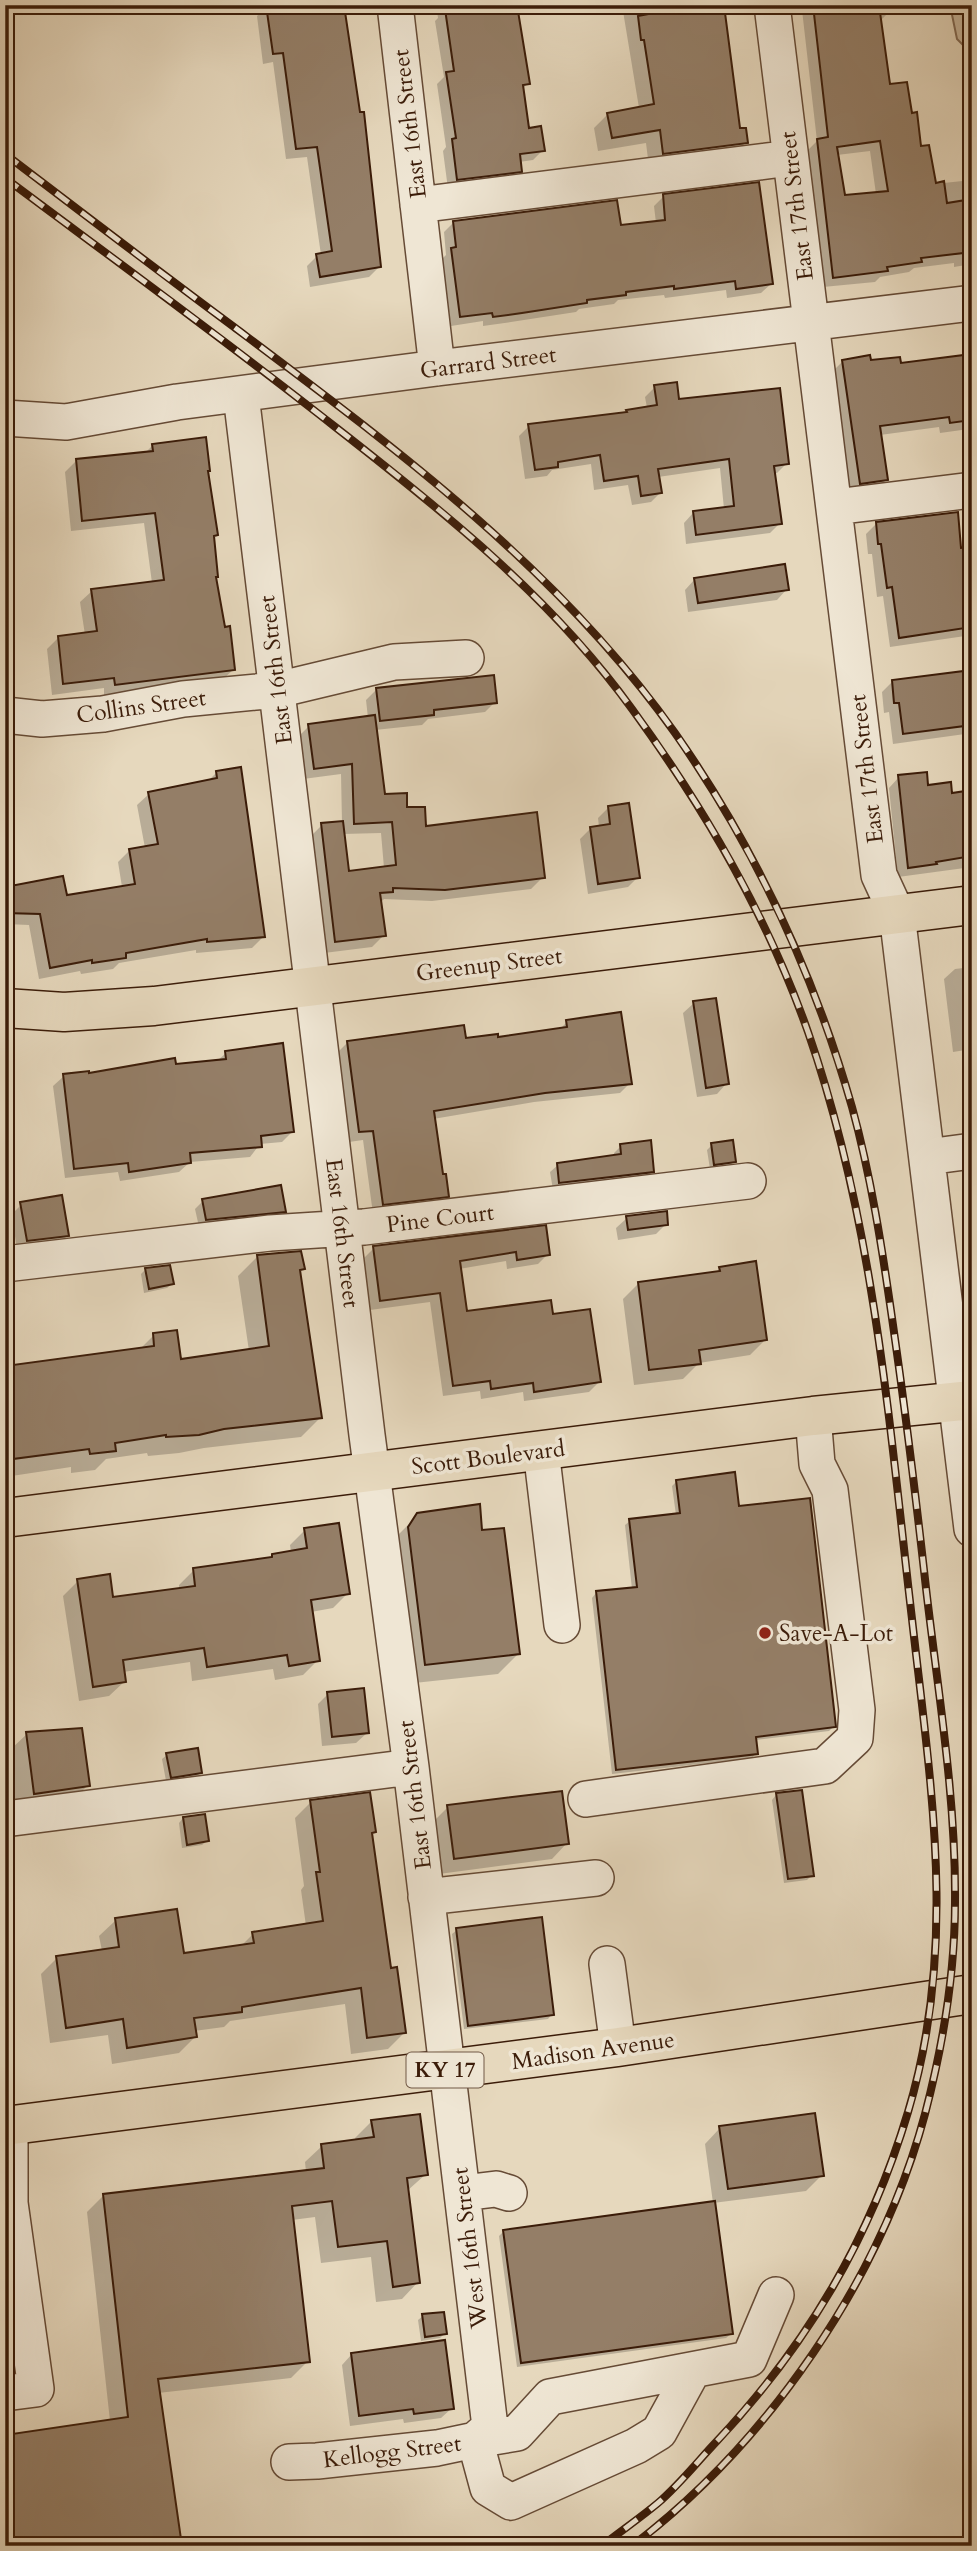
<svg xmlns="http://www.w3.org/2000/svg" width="977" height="2551" font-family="Cardo,serif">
<rect width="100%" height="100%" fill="#e6d8bd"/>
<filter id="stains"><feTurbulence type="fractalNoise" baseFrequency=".00286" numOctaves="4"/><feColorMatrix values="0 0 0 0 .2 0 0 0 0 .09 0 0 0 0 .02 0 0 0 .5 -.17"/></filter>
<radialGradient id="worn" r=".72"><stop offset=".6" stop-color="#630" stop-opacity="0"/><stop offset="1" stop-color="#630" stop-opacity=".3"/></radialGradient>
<path fill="#c9b89e" stroke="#826a54" stroke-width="2" d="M950 5H972V54L957 39Z"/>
<path fill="#0003" fill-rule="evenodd" d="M263 5H344L379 267 369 277 310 287 307 266 317 256 321 255 307 157 286 159 273 62 263 64 257 16 264 9Z
M436 5H516L528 83 522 89 527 130 543 150 533 160 519 162 520 171 510 181 448 189 443 151 446 147 437 84 444 77 435 21 438 18Z
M622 5H722L739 130 746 142 733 156 649 167 646 143 598 151 594 128 608 114 639 108Z
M806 5H891L892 9 881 20 888 86 910 115 920 148 934 184 972 180V264L954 267V263L914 268 909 272 880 277 875 282 823 287 807 151 817 141 802 10ZM870 151 876 194 844 197 837 155Z
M664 196 771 284 761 293 727 298 726 290 665 298 664 295 618 300 614 304 579 309 576 312 511 322 483 326V321L451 326 442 259 446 255 444 232 453 223 619 227 656 223 654 206Z
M971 353 972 434 969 429 940 433 939 427 880 435 886 480 876 490 850 493 832 372 843 361 900 365 968 356Z
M655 387 787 463 777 473 773 474 780 523 770 533 686 544 684 523 693 513 724 509 720 468 658 477 661 492 651 502 632 505 628 485 594 490 591 464 552 470 547 476 525 479 519 436 529 426 625 414 647 408 645 397Z
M153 445 206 472 216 534 213 538 215 578 234 669 222 680 104 696V688L52 695 47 649 58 638 85 635 80 602 92 591 152 583 144 523 71 531 65 472 76 461 145 453Z
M876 524 959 547 972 546V635L890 647 883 596 877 597 872 554H868L866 534Z
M695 579 787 589 777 600 688 612 685 590Z
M972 672V728L965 734 893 744 889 712 884 713 882 692 892 682Z
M377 689 495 702 485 712 428 719 422 725 375 730 383 796 405 808 424 828 543 877 531 889 432 901 384 899 380 903 384 935 372 947 324 953 310 837 322 825 342 823 341 774 303 779 297 738 309 726 368 718 366 700ZM381 833 384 868 348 873 343 834Z
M217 772 263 937 252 948 196 953V950L119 963 113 969 81 974 80 971 39 979 29 925 5 924V881H12L11 888 65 897 122 887 118 862 130 850 145 848 137 805 149 794 207 782Z
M899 777 951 795 972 792V867L898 877 889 788Z
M608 808 638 877 628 887 588 894 580 839 591 828 599 827 598 818Z
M972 967V1049L953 1052 944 979 955 969Z
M694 1003 727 1083 717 1094 697 1097 683 1013Z
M567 1022 630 1083 620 1093 534 1102 433 1119 441 1176 447 1196 437 1206 373 1214 363 1140 349 1142 337 1053 348 1042 497 1039 559 1030Z
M226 1053 293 1131 282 1142 260 1144 250 1157 190 1162 179 1172 120 1181 118 1172 65 1178 53 1086 64 1076 217 1061Z
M5 1054 15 1055 13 1074 5 1082Z
M712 1145 734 1161 730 1166 710 1169 707 1150Z
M621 1146 653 1171 645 1179 553 1190 550 1172 558 1165 614 1157V1153Z
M203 1201 284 1211 276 1219 199 1227 195 1209Z
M23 1203 67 1236 57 1246 17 1251 12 1214Z
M627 1218 666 1224 656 1234 618 1240 616 1228Z
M544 1227 548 1254 538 1264 507 1269 506 1261 459 1269 465 1313 551 1316 599 1382 589 1392 524 1401 523 1392 481 1399 480 1391 443 1396 430 1302 370 1310 364 1258 374 1248Z
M257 1257 303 1269 299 1273 320 1418 301 1437 204 1448 179 1453 148 1456 147 1453 106 1459 95 1470 71 1473V1467L5 1477V1374L139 1350 154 1335 179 1361 249 1351 238 1276Z
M720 1268 766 1339 750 1355 699 1363 683 1379 634 1385 623 1299 639 1283 715 1274Z
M145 1270 172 1284 167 1288 144 1293 141 1274Z
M677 1481 834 1726 829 1731 755 1740 756 1753 752 1758 612 1774 592 1598 596 1593 632 1589 625 1525 630 1521 676 1515 672 1486Z
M418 1515 481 1532 518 1654 498 1674 405 1684 397 1536Z
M305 1530 348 1593 333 1608 311 1612 318 1660 303 1675 275 1680 273 1669 192 1681 190 1662 123 1672 124 1682 109 1696 79 1701 63 1596 78 1581 112 1599 179 1590V1585L194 1570 268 1559 272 1555 291 1552 290 1545Z
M328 1694 367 1733 356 1743 322 1746 318 1704Z
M27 1734 88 1785 73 1800 5 1809V1767L15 1765 12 1748Z
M167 1755 200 1773 195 1778 166 1781 162 1759Z
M776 1795 812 1875 807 1880 784 1883 772 1800Z
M311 1802 374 1831 371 1835 389 1970 404 2033 388 2049 351 2054 345 2004 230 2021 224 2027 194 2031 195 2037 179 2053 112 2064 108 2035 50 2043 41 1974 57 1958 102 1951 99 1936 116 1920 182 1955 240 1947 253 1934 306 1926 301 1890 304 1886 295 1818Z
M448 1807 567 1843 552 1859 439 1874 432 1823Z
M183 1818 207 1841 202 1845 182 1848 179 1823Z
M457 1930 552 2014 548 2019 464 2029 452 1934Z
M372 2121 426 2174 407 2191 418 2282 402 2299 376 2302 371 2257 321 2263 315 2217 292 2220 308 2361 291 2378 158 2393 180 2546 110 2421 87 2212 103 2196 306 2172 305 2162 322 2146 356 2141 355 2138Z
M720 2128 822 2175 806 2191 713 2203 731 2334 726 2338 517 2367 499 2236 504 2231 713 2203 705 2144Z
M423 2316 445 2333 440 2338 421 2341 418 2320Z
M352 2354 452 2408 441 2418 404 2423 403 2419 350 2426 342 2365Z"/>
<path fill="#947e67" stroke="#3b1c09" stroke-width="2" fill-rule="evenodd" d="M266 5H344L360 112H364L381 267 320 277 316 254 332 251 317 147 296 149 283 53 273 54Z
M466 5H517L530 84 523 85 529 128 541 126 545 151 520 154 522 172 457 180 452 139 456 138 446 72 454 71 445 9Z
M652 5H724L740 128H746L748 143 663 154 660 130 612 138 607 113 654 104 644 40H641L638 16 654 13Z
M813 5H879L890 84 907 82 912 113 917 112 921 146 929 145 936 183 944 181 947 203 972 199V252L921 258 922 262 887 267 888 271 833 278 817 139 828 137ZM880 141 888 191 845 195 837 147Z
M759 182 773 284 736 289 735 281 674 289V286L626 292V295L587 300V303L522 313 493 317 492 313 460 317 451 248 456 247 453 221 617 200 621 225 665 220 663 194Z
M972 354V420L950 423 949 417 880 426 888 480 860 484 842 360 870 355 871 360 900 357 901 363Z
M677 382 679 399 780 388 789 464 774 466 782 524 696 535 693 511 734 506 729 459 658 469 662 493 641 496 638 476 604 481 600 455 558 462V467L535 470 528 424 627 412 626 410 657 405 654 385Z
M206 437 210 471H208L218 535 214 536 218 577H216L225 627 230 626 235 670 115 685 114 678 63 684 58 636 97 631 91 589 164 580 155 513 82 521 76 459 153 451 152 444Z
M958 512 961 548 972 547V627L899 638 892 587 887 588 881 544H878L876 522Z
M785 564 789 590 698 603 694 578Z
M972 670V725L903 734 899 703H894L892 680Z
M494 675 497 703 434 710V715L380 721 376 688Z
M375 715 385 794 407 793V807H425L426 826 537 812 545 878 445 890 393 888V892L380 893 386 936 335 942 321 823 343 821 349 871 396 865 392 822 354 824 352 764 314 769 308 724Z
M241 767 265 937 207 942V939L126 953V958L92 963V960L50 968 40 914 5 913V887L63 876 67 895 135 884 129 849 158 844 148 792 217 778 216 771Z
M927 772 928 785 951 782 952 793 972 790V856L936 862 937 864 908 868 898 775Z
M629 803 640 878 598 884 590 827 610 824 608 806Z
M716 998 729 1084 706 1088 693 1001Z
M621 1012 632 1084 545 1093 434 1111 443 1174H446L449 1197 383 1205 373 1131 359 1132 347 1041 464 1025 466 1038 498 1034V1037L567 1027 566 1020Z
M283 1043 294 1132 261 1136 262 1147 190 1153 191 1163 129 1172 128 1163 74 1169 63 1074 89 1071V1073L175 1058 176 1064 226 1059 225 1051Z
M651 1140 654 1172 559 1183 557 1163 621 1154 620 1144Z
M733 1140 736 1162 714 1165 711 1143Z
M281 1185 286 1212 206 1220 202 1199Z
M62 1195 69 1236 27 1241 20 1202Z
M667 1211 668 1225 628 1230 626 1216Z
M546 1225 550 1255 517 1260 516 1252 460 1261 467 1311 551 1300 553 1314 590 1309 601 1382 534 1392 533 1383 491 1389 490 1381 453 1386 440 1293 380 1301 373 1246Z
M301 1251 305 1269 300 1270 322 1418 224 1429 199 1435 166 1437V1435L115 1443 116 1451 90 1454 89 1449 5 1460V1366L154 1346 153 1333 177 1330 181 1359 269 1346 257 1255Z
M756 1261 767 1340 699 1350 701 1364 649 1370 638 1282 720 1271 719 1267Z
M170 1265 174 1284 149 1289 145 1268Z
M735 1472 739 1506 810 1498 836 1727 756 1737 758 1754 616 1770 596 1591 637 1587 629 1519 680 1513 676 1480Z
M480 1504 482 1530 504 1528 520 1654 425 1665 408 1527 417 1513Z
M339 1523 350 1594 311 1600 320 1661 289 1666 287 1655 207 1667 204 1648 123 1660 126 1682 93 1687 77 1579 110 1574 113 1597 195 1586 193 1568 272 1557V1554L307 1548 304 1528Z
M364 1688 369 1733 332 1737 327 1692Z
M82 1728 90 1786 34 1794 26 1732Z
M198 1748 202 1773 171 1778 166 1753Z
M802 1790 814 1876 788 1879 776 1793Z
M562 1791 569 1844 454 1859 447 1805Z
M370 1792 376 1832 372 1833 391 1968 397 1967 406 2033 367 2038 361 1988 242 2007V2012L194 2018 197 2037 127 2048 123 2019 66 2028 56 1956 119 1947 115 1918 177 1909 184 1953 254 1943 252 1932 323 1921 316 1872H320L310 1800Z
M205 1814 209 1841 187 1845 183 1817Z
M542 1917 554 2015 468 2026 456 1928Z
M815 2113 824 2176 728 2189 719 2126Z
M420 2114 428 2175 407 2178 420 2283 393 2287 387 2241 338 2247 332 2201 292 2206 310 2362 158 2379 182 2546H5V2435L128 2417 103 2194 324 2168 321 2144 374 2137 371 2120Z
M715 2201 733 2334 521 2363 503 2230Z
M444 2312 447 2334 425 2337 422 2314Z
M445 2340 454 2409 414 2414 413 2409 359 2416 351 2353Z"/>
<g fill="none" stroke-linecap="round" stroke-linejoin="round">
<g stroke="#664b36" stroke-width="38">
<path id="minor" d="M395 5 437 368
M772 5 879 875 897 914 972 1529
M418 205 790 158
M241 395 367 1435 411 1767 490 2427 475 2440 437 2448 317 2461 289 2462
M5 418 66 422 177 402 437 368 972 303
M835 507 972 490
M5 715 42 719 103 714 183 699 277 690 394 662 466 658
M927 1157 972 1151
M5 1264 270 1233 364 1227 748 1181
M541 1450 562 1625
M586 1799 825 1766 855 1738 857 1710 830 1490 817 1464 813 1416
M5 1819 411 1767
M426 1897 596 1878
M607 1964 618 2047
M463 2193 496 2189 509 2193
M693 2370 659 2432 636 2446 511 2502 488 2488 475 2440 517 2433 550 2397 749 2359 776 2295
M5 2393 36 2389 10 2203V2125"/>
</g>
<g stroke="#3b1c09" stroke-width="41">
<path id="major" d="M5 1008 64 1012 154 1006 972 905
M5 1518 813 1416 972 1400
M5 2126 618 2047 972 1994"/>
</g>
<use href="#minor" stroke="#efe6d4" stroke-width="35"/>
<use href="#major" stroke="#e6d8bd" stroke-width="38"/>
<g stroke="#3b1c09" stroke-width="8">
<path id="rail" d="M5 154C81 212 157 270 234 327 394 447 558 568 675 733 754 846 814 974 852 1107 871 1176 882 1248 892 1318 905 1408 916 1498 926 1588 938 1692 956 1797 955 1902 955 1974 943 2045 925 2114 881 2279 768 2443 632 2546
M5 178C115 260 226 341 334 426 443 511 551 597 632 709 705 809 767 915 808 1032 874 1221 889 1422 912 1619 931 1788 958 1945 908 2112 870 2239 807 2345 717 2441 698 2461 680 2484 658 2503 640 2518 621 2531 602 2546"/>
</g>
<use href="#rail" stroke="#efe6d4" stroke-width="5" stroke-dasharray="16" stroke-linecap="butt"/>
</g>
<circle fill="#8f2418" stroke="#efe6d4" stroke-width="2.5" cx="765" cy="1633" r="7"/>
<g text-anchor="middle" stroke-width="7" stroke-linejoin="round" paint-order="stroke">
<rect fill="#efe6d4" stroke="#715946" stroke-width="2" x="406.5" y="2052.5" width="77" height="35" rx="5"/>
<g font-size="21" font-weight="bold" fill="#3b1c09">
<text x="445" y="2077">KY 17</text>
</g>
<g font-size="23" fill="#3b1c09" stroke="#efe6d4">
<text transform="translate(409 124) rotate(-97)" y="8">East 16th Street</text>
<text transform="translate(796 206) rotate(-97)" y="8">East 17th Street</text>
<text transform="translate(488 362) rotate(-7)" y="8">Garrard Street</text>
<text transform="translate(275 670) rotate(-97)" y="8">East 16th Street</text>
<text transform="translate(141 706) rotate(-8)" y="8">Collins Street</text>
<text transform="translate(866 769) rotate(-97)" y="8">East 17th Street</text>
<text transform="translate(489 964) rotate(-7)" y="8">Greenup Street</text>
<text transform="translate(440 1218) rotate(-7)" y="8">Pine Court</text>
<text transform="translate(343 1233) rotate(83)" y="8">East 16th Street</text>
<text transform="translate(488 1457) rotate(-7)" y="8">Scott Boulevard</text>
<text transform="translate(414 1795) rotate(-97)" y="8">East 16th Street</text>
<text transform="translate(593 2050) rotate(-8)" y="8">Madison Avenue</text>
<text transform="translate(469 2248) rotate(-97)" y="8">West 16th Street</text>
<text transform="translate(392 2451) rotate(-7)" y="8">Kellogg Street</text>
</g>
<g font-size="23" fill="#3b1c09" stroke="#efe6d4" text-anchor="start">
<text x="779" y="1641">Save-A-Lot</text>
</g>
</g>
<rect width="977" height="2551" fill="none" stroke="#e6d8bd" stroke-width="28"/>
<rect x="7" y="7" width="963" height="2537" fill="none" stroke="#3b1c09" stroke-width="3.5"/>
<rect x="14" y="14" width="949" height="2523" fill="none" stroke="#3b1c09" stroke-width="2"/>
<rect width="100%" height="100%" filter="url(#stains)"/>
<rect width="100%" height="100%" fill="url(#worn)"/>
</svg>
